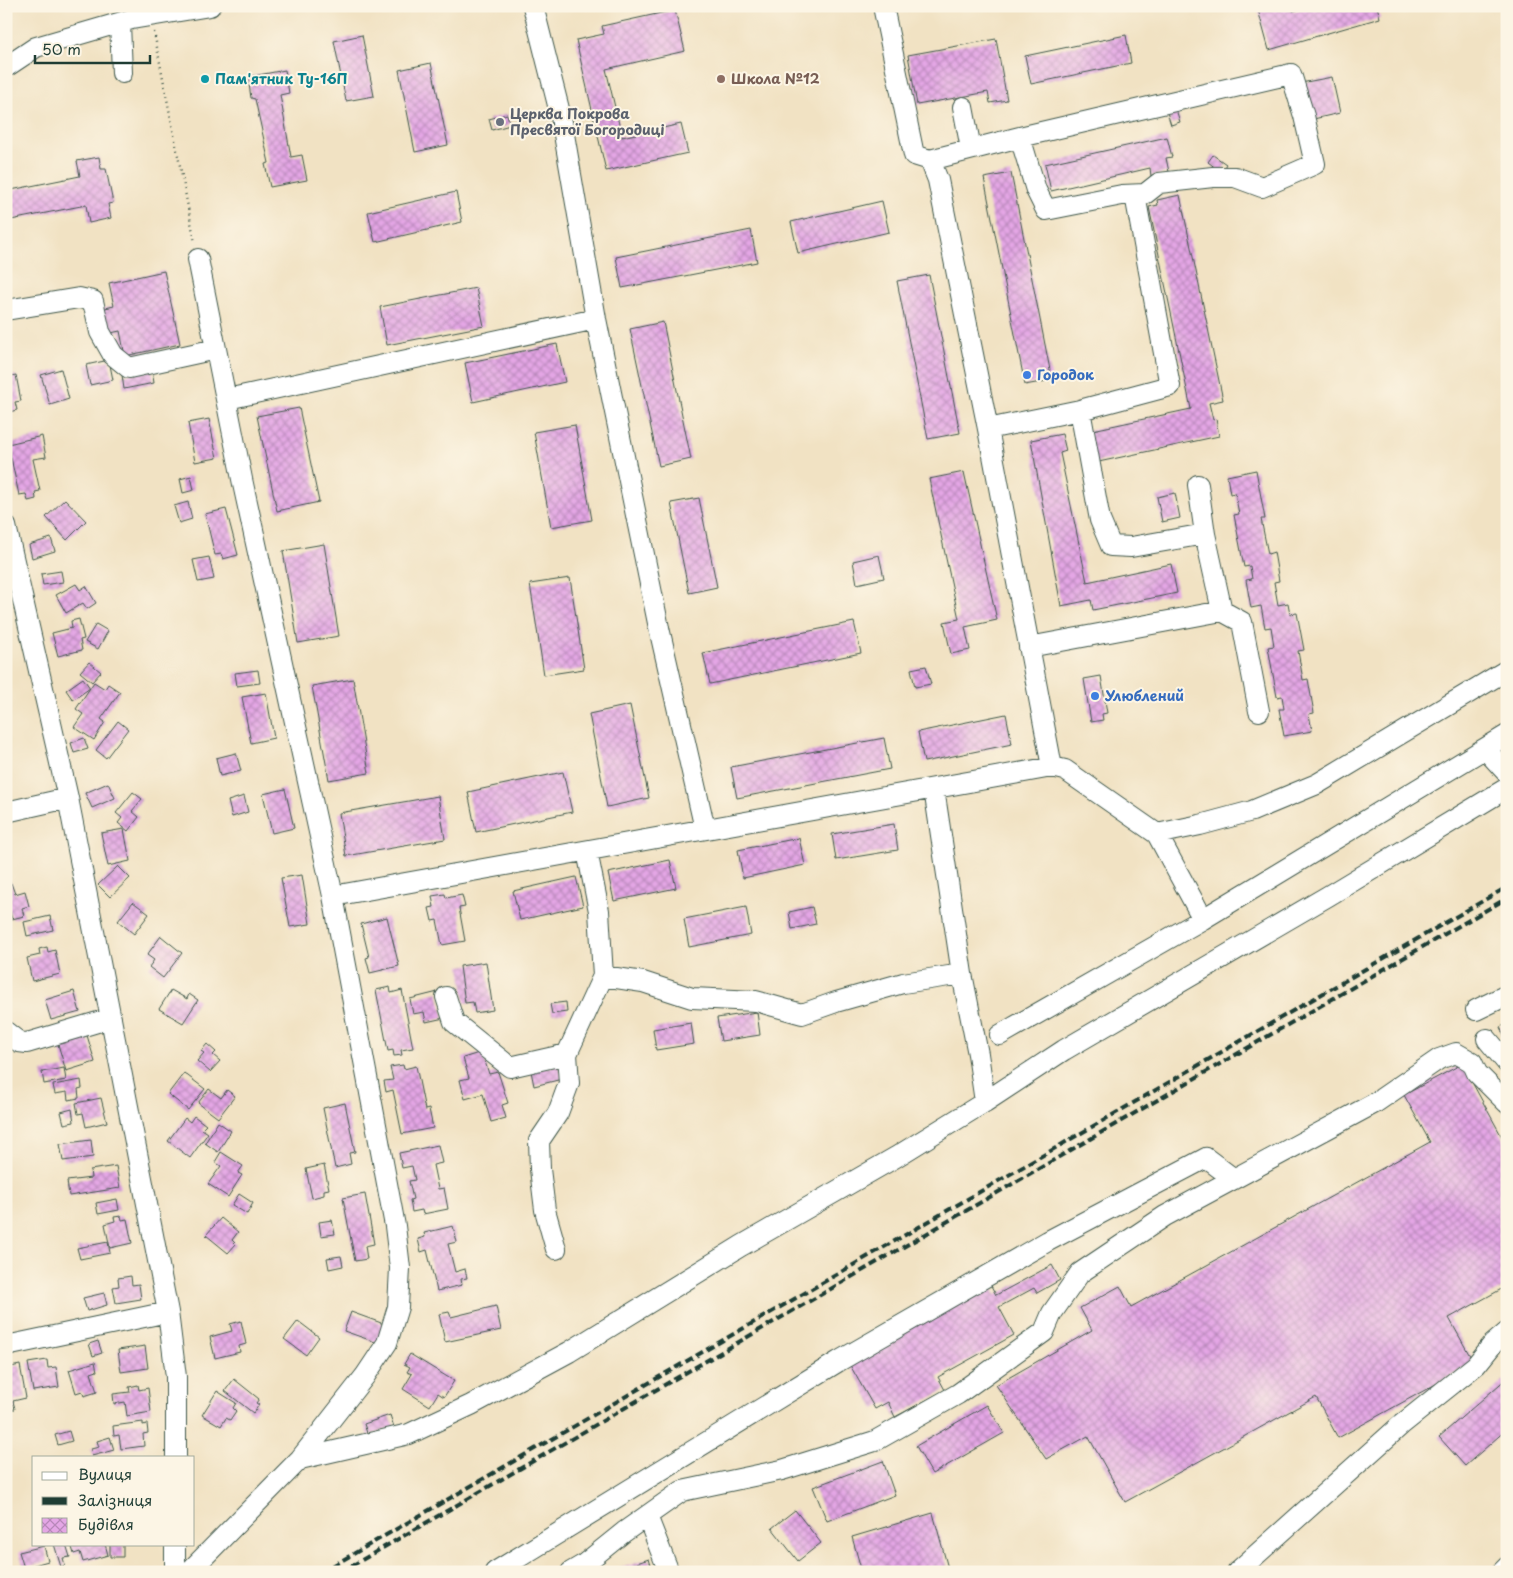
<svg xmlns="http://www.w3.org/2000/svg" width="1513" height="1578" font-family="'Playpen Sans',sans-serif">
<defs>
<pattern id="building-cross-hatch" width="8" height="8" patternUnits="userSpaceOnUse" patternTransform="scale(1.25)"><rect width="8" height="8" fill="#e4a6e5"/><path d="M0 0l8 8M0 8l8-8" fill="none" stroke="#b888ba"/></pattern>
</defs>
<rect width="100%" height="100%" fill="#fcf5e5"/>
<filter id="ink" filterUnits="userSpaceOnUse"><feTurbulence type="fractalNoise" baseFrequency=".02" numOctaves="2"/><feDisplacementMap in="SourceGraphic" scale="10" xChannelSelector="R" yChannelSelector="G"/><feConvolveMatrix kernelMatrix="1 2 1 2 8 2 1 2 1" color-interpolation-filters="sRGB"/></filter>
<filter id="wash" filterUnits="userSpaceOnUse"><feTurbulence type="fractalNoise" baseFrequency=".0096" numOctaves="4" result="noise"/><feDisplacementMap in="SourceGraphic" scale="20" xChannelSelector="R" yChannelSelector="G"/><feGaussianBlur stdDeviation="1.12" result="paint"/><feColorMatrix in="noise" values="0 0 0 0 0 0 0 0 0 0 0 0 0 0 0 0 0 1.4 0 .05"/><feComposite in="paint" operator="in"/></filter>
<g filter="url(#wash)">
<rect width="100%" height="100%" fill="#f1e2c3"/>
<g id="blocks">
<path fill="url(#building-cross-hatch)" d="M1257 6H1292L1293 11 1311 6H1377L1380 18 1269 50Z
M675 10 685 51 606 69 622 137 681 124 688 153 606 171 576 40 604 34 602 26Z
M362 35 374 96 346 101 334 41Z
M1126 35 1131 63 1031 84 1025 56Z
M996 39 1007 100 990 103 988 92 917 105 908 55Z
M431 63 448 145 415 152 399 70Z
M285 70 289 93 280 95 291 157 302 155 307 180 270 187 265 164 269 163 255 99 251 98 248 77Z
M1332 77 1340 113 1309 120 1301 83Z
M1174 103 1180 122 1171 125 1165 106Z
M507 114 510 125 492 130 489 119Z
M1167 137 1172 157 1166 158 1169 172 1151 176 1150 168 1051 191 1045 164Z
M1213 155 1226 164 1221 172 1208 162Z
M99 157 101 169H106L113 203 108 204 111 218 89 223 86 205 6 221V191L80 176 77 161Z
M1011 173 1052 380 1025 385 984 178Z
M456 192 462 222 375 242 368 212Z
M1180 195 1223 400 1209 403 1213 420 1216 419 1219 436 1094 463 1088 431 1191 409 1149 207 1158 205 1157 200Z
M882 201 889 232 798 253 791 222Z
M751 230 757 262 622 288 616 257Z
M164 271 180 344 125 356 120 331 106 334 101 309 114 306 109 283Z
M929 275 960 433 928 439 897 281Z
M476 288 484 326 387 345 380 307Z
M663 322 691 459 659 466 630 329Z
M557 344 565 382 473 402 465 363Z
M109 360 113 380 90 385 86 365Z
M61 369 69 399 50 405 41 375Z
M152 370 154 383 124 389 122 375Z
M16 375 21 401 15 402 17 410 9 412 6 402V377Z
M299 408 319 502 277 511 257 416Z
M209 419 217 458 195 462 188 423Z
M575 425 592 520 551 527 534 432Z
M1062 434 1066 451 1060 453 1087 582 1171 564 1177 593 1093 610 1091 600 1061 606 1031 440Z
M42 436 46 457 33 459 40 491 35 492 36 499 28 501 26 494 19 495 8 444Z
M1256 470 1265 519H1261L1268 554 1274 552 1279 581 1274 582 1278 605 1288 603 1290 614 1297 613 1304 650 1298 651 1303 680 1308 679 1314 713 1309 714 1312 731 1284 736 1279 709H1284L1282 696 1277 697 1268 647 1274 646 1271 627 1265 628 1261 606 1251 608 1246 580 1252 579 1250 566 1244 567 1234 515 1239 514 1235 493 1230 494 1227 476Z
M964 472 997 620 965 627 970 650 951 654 944 622 959 619 929 479Z
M191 476 194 490 183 493 180 479Z
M1175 493 1180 518 1162 522 1157 497Z
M699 498 717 587 689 593 671 503Z
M65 499 86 521 67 540 46 517Z
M188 502 192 519 179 523 174 506Z
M226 509 238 555 223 559 221 554 215 555 205 514Z
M51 538 55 551 32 558 29 545Z
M324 544 339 636 298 643 283 551Z
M879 555 884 578 857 584 853 561Z
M209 557 214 579 198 582 193 560Z
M61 571 63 582 43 585 41 574Z
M570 578 584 669 544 675 530 584Z
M76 584 80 590 86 586 96 603 87 609 83 603 66 613 56 595Z
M79 619 84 639 80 640 82 650 58 656 52 633 72 628 71 621Z
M854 622 861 653 710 684 703 653Z
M96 624 108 631 98 649 85 642Z
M89 662 101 672 92 682 80 672Z
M926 666 931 684 915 687 911 669Z
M258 670 260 683 237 686 235 673Z
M1101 676 1107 713 1102 714 1103 720 1091 722 1084 679Z
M83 678 90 688 73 700 66 690Z
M353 679 369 773 329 780 312 686Z
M94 682 105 689 108 684 120 692 101 719 105 722 94 740 74 727 83 714 76 709Z
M266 693 274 738 251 743 242 697Z
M630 705 649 798 607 807 589 714Z
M1006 714 1012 744 924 762 918 732Z
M118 721 128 729 106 758 96 750Z
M84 738 88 749 74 753 71 743Z
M884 738 890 769 737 798 731 767Z
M236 753 241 771 220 776 216 758Z
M563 772 572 812 476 832 468 792Z
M108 783 115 798 92 808 85 793Z
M285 789 294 828 272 833 263 794Z
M133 792 142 799 132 811 139 817 128 831 118 823 122 818 116 813Z
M244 796 248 812 232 817 228 801Z
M438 796 445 839 346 856 339 813Z
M894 824 898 850 836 860 832 834Z
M124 829 130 861 108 866 101 833Z
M799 838 805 865 743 878 738 850Z
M670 860 676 888 614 901 608 873Z
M118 866 130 878 110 897 98 885Z
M302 875 310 924 290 927 281 878Z
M576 877 583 906 520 920 513 891Z
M11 883 15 894 25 891 29 906 22 908 24 916 12 919 10 912 6 913V884Z
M445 894 446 898 462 895 465 907 459 908 465 941 442 945 437 920 432 921 429 908 434 907 432 896Z
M133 902 149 914 134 934 118 921Z
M746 907 751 935 689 947 684 919Z
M812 907 816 924 792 929 789 912Z
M50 916 53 930 27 936 24 922Z
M387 917 399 966 370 973 366 958 369 957 361 924Z
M161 936 182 953 163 978 149 967 154 960 147 955Z
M47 947 48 952 55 950 60 974 32 981 27 958 40 955 39 949Z
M486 962 493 1010 475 1013 473 1002 465 1003 460 966Z
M390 987 391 993 402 990 413 1048 401 1050 402 1055 394 1056 393 1050 388 1051 376 990Z
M171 990 187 999 189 994 198 1000 183 1023 159 1009Z
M74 991 80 1012 51 1020 45 1000Z
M438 992 444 1018 426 1022 424 1012 413 1014 410 999Z
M566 1002 567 1012 552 1014 550 1004Z
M757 1012 760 1035 721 1041 717 1018Z
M691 1023 694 1044 656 1050 653 1029Z
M1507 1024V1043L1500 1027Z
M86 1032 95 1062 66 1071 57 1041Z
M207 1044 216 1052 213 1055 220 1061 210 1072 197 1061 204 1053 201 1051Z
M482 1052 489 1074 498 1072 508 1103 502 1105 506 1118 491 1122 483 1094 465 1099 460 1080 469 1078 463 1058Z
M1462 1064 1507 1146V1286L1449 1318 1474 1363 1338 1438 1316 1397 1125 1502 1088 1436 1046 1459 996 1385 1092 1330 1080 1308 1120 1286 1131 1307 1430 1142 1404 1095Z
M403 1065 404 1069 416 1066 425 1110 429 1109 433 1128 402 1134 393 1090 386 1092 384 1081 393 1080 390 1067Z
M559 1065 562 1079 534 1086 531 1071Z
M64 1068 66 1080 44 1084 42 1072Z
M184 1073 205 1089 188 1110 168 1094Z
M81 1080 82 1088 78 1089 79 1098 68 1100 67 1092 55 1094 53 1085Z
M209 1089 221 1098 227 1090 235 1096 218 1118 198 1103Z
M101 1098 107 1122 86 1127 83 1113 78 1114 76 1103Z
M345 1103 355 1152 349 1153 351 1164 335 1168 323 1108Z
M72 1109 74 1122 64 1124 61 1112Z
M194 1116 206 1125 202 1129 208 1133 190 1158 168 1141 185 1118 190 1122Z
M218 1122 231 1131 218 1152 205 1143Z
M91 1140 93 1157 63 1161 60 1144Z
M438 1145 442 1163 433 1165 438 1189 444 1188 448 1209 423 1214 422 1210 412 1212 410 1200 413 1199 409 1181 415 1180 412 1166 402 1168 399 1153Z
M221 1152 243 1166 238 1173 242 1175 228 1197 208 1184 221 1166 215 1162Z
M324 1165 329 1189 324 1190V1195L312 1198 306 1169Z
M116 1166 120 1188 69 1196 67 1181 91 1178 90 1170Z
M239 1194 253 1203 247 1214 232 1205Z
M365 1194 374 1244 365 1246 367 1259 355 1261 343 1198Z
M117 1199 119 1210 98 1214 96 1203Z
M121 1216 122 1220 127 1219 132 1243 110 1248 105 1224 115 1221 114 1217Z
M221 1218 238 1232 232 1240 236 1244 228 1253 206 1235Z
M332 1220 335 1234 321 1236 319 1222Z
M453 1226 457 1242 448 1244 455 1272 465 1269 467 1278 461 1279 462 1285 437 1291 427 1250 421 1252 418 1239 425 1237 424 1233Z
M108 1242 110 1253 80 1259 77 1248Z
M341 1256 343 1266 329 1269 327 1258Z
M1052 1265 1060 1280 1037 1293 1034 1288 999 1307 1014 1335 938 1377 945 1390 895 1417 888 1402 875 1409 847 1360 989 1282 996 1295Z
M131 1276 132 1285 139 1284 141 1299 116 1303 113 1287 119 1286 118 1278Z
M104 1293 107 1305 87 1311 83 1298Z
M496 1306 501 1330 445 1342 439 1314 449 1312 451 1317Z
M351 1312 384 1324 378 1343 344 1331Z
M241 1321 246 1344 239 1346 240 1352 215 1358 210 1337 232 1331 230 1324Z
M298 1321 319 1337 306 1355 284 1339Z
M98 1341 102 1353 93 1356 89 1344Z
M145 1346 148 1368 121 1372 118 1350Z
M410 1354 454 1381 444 1397 438 1393 430 1406 403 1389 412 1374 407 1372 410 1367 404 1364Z
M47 1360 48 1368 56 1367 59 1387 33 1391 28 1363Z
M95 1362 97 1371 91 1373 97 1392 84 1396 82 1391 76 1393 69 1370Z
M20 1365 26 1398 13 1401 15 1409 6 1410V1368Z
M1507 1378V1429L1465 1466 1439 1437Z
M234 1379 259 1399 256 1403 259 1405 253 1413 225 1391Z
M138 1385 139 1390 148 1388 151 1412 127 1416 125 1402 114 1404 113 1394 130 1392 129 1387Z
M217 1391 236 1403 233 1408 236 1411 230 1420 226 1418 221 1426 202 1415Z
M987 1405 1004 1433 932 1474 916 1446Z
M390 1415 394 1427 368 1436 364 1424Z
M143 1422V1425L147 1424 148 1433 143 1434 144 1446 121 1449 119 1435 114 1436 113 1426Z
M69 1431 72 1441 58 1445 55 1435Z
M110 1437 114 1450 92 1456 91 1449 99 1447 97 1441Z
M883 1461 895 1495 827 1521 813 1487Z
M795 1510 821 1543 798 1561 772 1528Z
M933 1513 949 1572H862L852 1537Z
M54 1544H66L70 1557 63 1558 65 1565 61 1567Z
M71 1544H105L108 1555 83 1562 80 1552 74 1554Z
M110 1544H123V1557H110Z
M44 1546 48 1561 24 1568 19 1552Z
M649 1559 653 1572H612V1571Z"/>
</g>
</g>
<g filter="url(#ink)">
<use href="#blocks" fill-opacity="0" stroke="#3e5649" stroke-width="1"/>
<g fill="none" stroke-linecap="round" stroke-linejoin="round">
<g stroke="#3e5649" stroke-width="22">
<path id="minor" d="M533 6 561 117 596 319 659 628 705 829
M883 6 914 155 930 160 938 180 988 429 1052 767
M120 23 122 73
M6 67 36 47 132 19 210 6
M963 107 971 149
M930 160 1020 137 1291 74 1304 116 1315 164 1262 187 1235 177H1213L1159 183 1145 194 1122 195 1046 210 1036 190 1020 137
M6 310 79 298 93 301 100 332 113 355 129 368 216 349
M227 399 596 319
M1080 410 1170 386 1135 195
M988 429 1080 410 1100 520 1111 546 1131 547 1205 534
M1198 485 1205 534 1222 611
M6 526 68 798 168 1312 176 1377V1457
M1029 647 1222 611 1242 622 1259 711
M1485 749 1507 773
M934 789 962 974 978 1054 985 1102
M6 812 68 798
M1157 834 1203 919 1507 735
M333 896 1052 767 1065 770 1157 834 1200 825 1252 811 1317 784 1507 670
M603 976 643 982 692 998 756 1001 802 1014 836 1002 903 983 962 974
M446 997 454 1022 510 1067 567 1054 603 976 599 911 587 851
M1476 1010 1507 995
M6 1032 19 1042 27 1043 111 1018
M1000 1035 1203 919
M1487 1039 1507 1063
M556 1249 545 1210 540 1169 539 1141 558 1113 569 1083 567 1054
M6 1346 168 1312
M300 1459 409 1434 471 1405 569 1352 741 1246 896 1157 985 1102 1064 1050 1328 896 1507 788
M647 1516 669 1572
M175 1572V1544
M189 1572 300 1459 365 1376 387 1343 398 1307 400 1268 395 1226 333 896 243 484 198 259
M495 1572 839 1361 1048 1241 1206 1158 1234 1179
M571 1572 583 1565 624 1532 682 1491 782 1470 875 1441 958 1394 1044 1332 1052 1313 1080 1273 1165 1216 1375 1103 1439 1059 1456 1053 1472 1062 1477 1073 1507 1103
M1237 1572 1401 1425 1476 1365 1493 1344 1507 1332
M1502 1572 1507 1567"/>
</g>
<path stroke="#3e5649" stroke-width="2.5" stroke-dasharray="1 4" stroke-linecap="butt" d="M154 32 195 243"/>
<use href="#minor" stroke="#fff" stroke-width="20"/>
<path stroke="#1f3d34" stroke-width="4" stroke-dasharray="8 4" stroke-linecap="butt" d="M322 1572 1507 887
M341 1572 1507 898"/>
</g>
</g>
<circle fill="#0f9aa8" stroke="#fcf5e5" stroke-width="2" cx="205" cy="79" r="5"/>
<circle fill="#8d6e63" stroke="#fcf5e5" stroke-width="2" cx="721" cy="79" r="5"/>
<circle fill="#6b7280" stroke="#fcf5e5" stroke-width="2" cx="500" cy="122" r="5"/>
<g fill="#3f7fe0" stroke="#fcf5e5" stroke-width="2">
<circle cx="1027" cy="375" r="5"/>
<circle cx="1095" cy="696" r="5"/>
</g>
<g text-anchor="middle" stroke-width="4" stroke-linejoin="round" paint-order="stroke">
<g font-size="14" font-weight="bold" fill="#0d838f" stroke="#fcf5e5" text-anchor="start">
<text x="215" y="84">Пам'ятник Ту-16П</text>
</g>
<g font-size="14" font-weight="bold" fill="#785e54" stroke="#fcf5e5" text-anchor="start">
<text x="731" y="84">Школа №12</text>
</g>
<g font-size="14" font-weight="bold" fill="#5b616d" stroke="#fcf5e5" text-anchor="start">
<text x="510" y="119">Церква Покрова<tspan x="510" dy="16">Пресвятої Богородиці</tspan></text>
</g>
<g font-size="14" font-weight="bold" fill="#366cbe" stroke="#fcf5e5" text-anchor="start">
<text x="1037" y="380">Городок</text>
<text x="1105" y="701">Улюблений</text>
</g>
</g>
<rect width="1513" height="1578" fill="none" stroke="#fcf5e5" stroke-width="25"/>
<rect x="32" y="1456" width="162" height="90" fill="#fcf5e5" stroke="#a4ab9e"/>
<rect x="42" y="1472" width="25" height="8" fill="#ffffff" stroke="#a4ab9e"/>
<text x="78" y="1480" font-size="15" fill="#1f3d34">Вулиця</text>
<rect x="42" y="1497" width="25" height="8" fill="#1f3d34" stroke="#a4ab9e"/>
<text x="78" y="1506" font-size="15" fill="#1f3d34">Залізниця</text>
<rect x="42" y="1518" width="25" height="15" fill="url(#building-cross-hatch)" stroke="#a4ab9e"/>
<text x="78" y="1530" font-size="15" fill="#1f3d34">Будівля</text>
<path d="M35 55v8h115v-8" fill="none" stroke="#1f3d34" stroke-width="2.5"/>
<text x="42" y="55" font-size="15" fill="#1f3d34" stroke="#fcf5e5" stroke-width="4" paint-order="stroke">50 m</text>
</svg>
